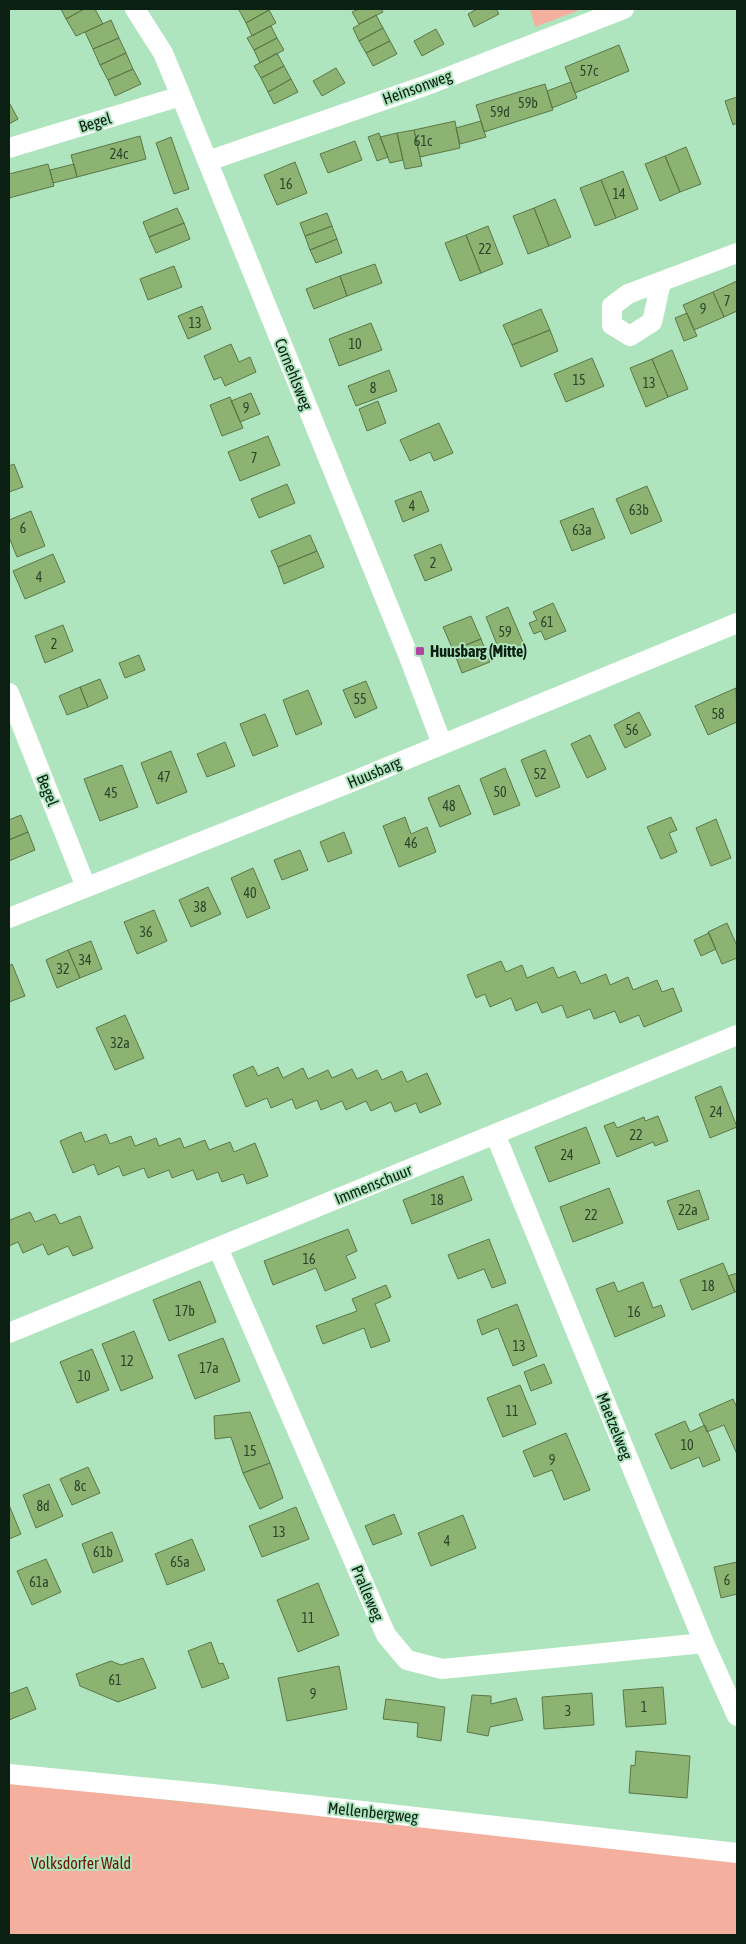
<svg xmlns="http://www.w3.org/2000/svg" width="746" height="1944" font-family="'Asap Condensed',sans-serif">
<rect width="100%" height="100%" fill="#afe5be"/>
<path fill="#f5af9f" d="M530 9H582L535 27Z
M9 1783 737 1860V1935H9Z"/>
<path fill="#8db373" stroke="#5b7747" d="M61 9H84L66 19Z
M84 9H95L103 24 76 36 66 19Z
M242 9H269V10L246 23 239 10Z
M359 9H381L383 12 359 24 352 12Z
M477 9H496L499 14 474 27 468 14Z
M269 10 276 23 252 36 246 23Z
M376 15 383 28 359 41 353 28Z
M111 20 119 38 93 49 85 32Z
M271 26 277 38 254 50 247 38Z
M383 28 390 41 366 53 359 41Z
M436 29 444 44 422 56 414 41Z
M119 38 126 53 100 65 93 49Z
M277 38 284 50 260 63 254 50Z
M390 41 397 54 373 66 366 53Z
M619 45 629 71 575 93 565 67Z
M126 53 133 69 108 80 100 65Z
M277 53 284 66 261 78 254 66Z
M284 66 291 79 268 92 261 78Z
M336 68 345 83 322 96 313 81Z
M133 69 141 84 115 96 108 80Z
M291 79 298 92 274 104 268 92Z
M571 82 577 98 552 108 547 91Z
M545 84 553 110 484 132 476 105Z
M737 97V123L733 125 725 101Z
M9 104H10L18 119 9 124Z
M455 121 460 148 420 157 414 130Z
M481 121 486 137 460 144 456 128Z
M414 130 422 166 405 169 397 133Z
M379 133 388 157 377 161 368 137Z
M397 133 403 160 390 163 380 137Z
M140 136 146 159 77 177 71 155Z
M171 137 189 189 174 194 156 143Z
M355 141 362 160 328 173 320 154Z
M686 147 701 184 680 192 665 156Z
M665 156 680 192 660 201 645 164Z
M295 162 307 193 277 205 264 175Z
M48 164 54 186 9 198V174Z
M74 164 77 177 53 183 50 170Z
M623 171 638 209 616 218 601 180Z
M601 180 616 218 595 226 580 188Z
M555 199 571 237 549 246 534 208Z
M177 208 184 223 149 237 143 222Z
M534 208 549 246 528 254 513 216Z
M327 213 332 226 305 236 300 223Z
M184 223 190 239 156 253 149 237Z
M332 226 337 239 310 250 305 236Z
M488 226 503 264 481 273 466 235Z
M466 235 481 273 460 281 445 243Z
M337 239 342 253 316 263 310 250Z
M375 264 382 283 347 296 340 276Z
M174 266 182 287 148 300 140 279Z
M340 276 347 296 314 309 306 289Z
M737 281V311L724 317 713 292Z
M713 292 724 317 694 330 683 305Z
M202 306 211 329 188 339 178 316Z
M541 309 550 330 512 345 503 325Z
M687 313 697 336 684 341 675 318Z
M371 323 382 350 339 366 329 339Z
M550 330 558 351 521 367 512 345Z
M231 344 239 362 250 357 256 372 225 386 221 377 214 380 204 356Z
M672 350 688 389 668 397 652 359Z
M592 358 604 386 566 402 554 374Z
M652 359 668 397 646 407 630 368Z
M389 370 397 391 356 406 348 386Z
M251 393 260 414 240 422 231 401Z
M230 397 243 428 222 436 210 405Z
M378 401 386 423 367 431 359 409Z
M439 423 453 453 434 461 430 452 410 461 400 440Z
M268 436 280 465 240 481 228 452Z
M14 464 23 487 9 492V466Z
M287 484 295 503 259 518 251 499Z
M647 486 662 521 631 534 616 499Z
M421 491 429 511 403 522 395 501Z
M593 508 605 538 572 551 560 521Z
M31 511 45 546 17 557 9 537V520Z
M310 535 317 551 278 567 271 551Z
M441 544 452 570 425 581 414 555Z
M317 551 324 567 284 584 278 567Z
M53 554 65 582 25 599 13 571Z
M553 603 566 631 545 640 541 631 534 634 529 623 537 620 533 612Z
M508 607 525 647 502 657 486 617Z
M471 616 481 639 453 650 443 627Z
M63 625 73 651 45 663 35 636Z
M481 639 490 662 462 673 453 650Z
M139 655 145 670 125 678 119 663Z
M100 679 108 698 88 707 80 687Z
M366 681 377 708 355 718 343 690Z
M80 687 88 707 67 715 59 696Z
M736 688 737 722 708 735 695 706Z
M308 690 322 724 296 735 283 700Z
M639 712 651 735 625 748 614 725Z
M265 714 278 746 253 756 240 724Z
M590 735 606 769 587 778 571 744Z
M225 742 235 766 207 777 197 754Z
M545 750 560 787 536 797 521 760Z
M171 751 187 792 157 804 141 763Z
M122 765 138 807 100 821 84 779Z
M505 768 520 805 494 815 480 779Z
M459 785 471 814 440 827 428 798Z
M21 815 28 832 9 840V820Z
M405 817 411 834 427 827 436 852 399 867 383 826Z
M671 817 677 830 669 833 677 852 661 859 647 827Z
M716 819 731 858 711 866 696 828Z
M28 832 35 850 9 861V840Z
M344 832 352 853 328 862 320 842Z
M300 850 308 870 282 880 274 860Z
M253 868 270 908 247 918 231 878Z
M208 887 221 914 191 927 179 900Z
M154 910 167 941 137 954 124 922Z
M727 923 737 946V958L722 964 708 932Z
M709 933 716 949 701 956 694 940Z
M91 941 102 969 80 978 68 950Z
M68 950 80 978 57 988 46 960Z
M501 961 506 972 522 965 527 978 553 967 558 978 575 971 581 984 606 974 610 985 628 977 633 990 657 980 662 992 673 988 682 1011 644 1027 639 1015 620 1023 615 1011 594 1019 590 1009 567 1018 562 1005 542 1013 537 1002 516 1011 511 998 490 1007 485 994 476 998 467 975Z
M12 964 25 996 9 1002V966Z
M125 1015 144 1058 115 1070 96 1028Z
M253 1066 258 1076 278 1067 283 1078 303 1068 308 1079 328 1070 332 1078 352 1069 357 1079 377 1070 382 1080 402 1071 407 1082 427 1073 441 1104 420 1113 416 1103 395 1112 391 1102 371 1111 366 1101 346 1110 342 1101 321 1110 317 1100 296 1109 292 1099 271 1108 267 1098 246 1107 233 1075Z
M721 1086 737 1127 710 1138 695 1097Z
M658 1116 668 1141 655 1146 653 1142 617 1157 604 1126 614 1122 617 1128 644 1117 645 1121Z
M586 1127 600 1163 549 1182 535 1147Z
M81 1132 85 1142 106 1134 110 1144 131 1136 135 1146 156 1138 159 1146 180 1138 184 1148 205 1140 209 1150 230 1142 234 1152 255 1143 268 1176 247 1184 243 1174 222 1182 218 1172 197 1180 193 1170 172 1178 169 1170 148 1178 144 1168 123 1176 119 1166 98 1175 94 1164 73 1173 60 1141Z
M463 1176 472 1200 412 1224 403 1200Z
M609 1188 623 1223 573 1242 560 1207Z
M699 1190 709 1219 678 1230 667 1201Z
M30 1212 35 1222 55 1214 60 1224 80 1216 93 1248 73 1256 68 1246 48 1255 43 1244 23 1253 18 1242 9 1246V1218L10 1220Z
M348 1229 357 1251 346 1256 356 1278 325 1291 316 1268 273 1285 264 1261Z
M489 1239 506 1283 492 1288 484 1269 458 1279 448 1255Z
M723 1263 735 1292 692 1310 680 1280Z
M737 1273V1291L735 1292 728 1276Z
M200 1281 216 1322 169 1341 153 1300Z
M614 1282 618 1292 643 1282 653 1308 661 1305 665 1316 615 1337 596 1289Z
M386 1285 391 1297 375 1304 390 1341 371 1348 364 1328 323 1344 316 1326 357 1311 352 1299Z
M517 1304 537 1356 513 1366 498 1328 482 1335 477 1320Z
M134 1331 153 1378 121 1391 102 1344Z
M223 1338 240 1381 195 1399 178 1355Z
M92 1349 109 1390 77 1403 60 1362Z
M544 1364 552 1383 531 1391 524 1372Z
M520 1385 536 1424 503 1437 487 1398Z
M733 1399 737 1408V1454L724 1425 707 1432 699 1414Z
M250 1412 270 1463 243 1473 231 1437 215 1439 214 1416Z
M685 1421 690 1432 705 1425 720 1460 703 1467 699 1457 671 1469 655 1434Z
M566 1433 590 1490 564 1500 552 1470 534 1477 523 1451Z
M270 1463 283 1498 260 1509 243 1473Z
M88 1467 100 1493 72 1505 60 1479Z
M49 1484 63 1516 36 1528 23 1495Z
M9 1505 21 1534 9 1539Z
M296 1507 309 1539 262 1557 249 1526Z
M394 1514 402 1534 373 1545 365 1526Z
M463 1515 476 1548 431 1566 418 1533Z
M112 1532 123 1561 93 1573 82 1544Z
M192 1539 205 1570 167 1585 155 1554Z
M46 1559 61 1592 32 1605 17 1571Z
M737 1562V1594L721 1598 714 1567Z
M318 1583 339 1635 298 1652 277 1600Z
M211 1642 219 1664 223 1663 229 1678 202 1688 188 1651Z
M143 1658 156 1688 118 1702 80 1686 76 1674 111 1661 121 1665Z
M339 1666 347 1709 287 1721 278 1678Z
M27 1687 36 1709 9 1720V1694Z
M663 1687 666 1724 626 1727 623 1690Z
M592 1693 594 1725 544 1729 542 1697Z
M472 1695 491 1696V1704L516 1698 523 1720 490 1727 488 1736 467 1732Z
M386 1699 445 1707 441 1741 417 1737 418 1723 383 1719Z
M636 1751 690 1756 687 1798 629 1793 631 1765 635 1766Z"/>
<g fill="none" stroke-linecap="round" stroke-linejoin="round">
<path stroke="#fff" stroke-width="20" d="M135 9 163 53 181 96 409 657 442 744
M9 148 181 96
M208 161 430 84 624 9
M661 282 652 322 630 336 612 325V306L628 294 737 253
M9 693 86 887
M9 918 344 785 737 623
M495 1134 704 1643 737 1716
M218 1248 386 1635 407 1660 442 1669 704 1643
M9 1333 737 1035
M9 1774 212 1794 737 1853"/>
</g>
<rect fill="#b245a4" stroke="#afe5be" stroke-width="2" x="415" y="646" width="10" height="10" rx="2.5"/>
<g text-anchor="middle" stroke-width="4" stroke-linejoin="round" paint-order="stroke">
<g font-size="14" fill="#2c452a">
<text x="589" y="76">57c</text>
<text x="528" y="108">59b</text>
<text x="500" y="117">59d</text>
<text x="423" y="146">61c</text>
<text x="119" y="159">24c</text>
<text x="286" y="189">16</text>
<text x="619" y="199">14</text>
<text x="485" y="254">22</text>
<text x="727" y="306">7</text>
<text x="703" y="314">9</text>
<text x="195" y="328">13</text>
<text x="355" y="349">10</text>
<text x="579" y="385">15</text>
<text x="649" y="388">13</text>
<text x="373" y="393">8</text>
<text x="246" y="413">9</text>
<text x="254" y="463">7</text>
<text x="412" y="511">4</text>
<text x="639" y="515">63b</text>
<text x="23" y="533">6</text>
<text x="582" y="535">63a</text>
<text x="433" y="568">2</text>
<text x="39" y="582">4</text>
<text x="547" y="627">61</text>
<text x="505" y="637">59</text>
<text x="54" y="649">2</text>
<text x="360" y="704">55</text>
<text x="718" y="719">58</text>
<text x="632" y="735">56</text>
<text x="540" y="779">52</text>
<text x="164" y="782">47</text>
<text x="500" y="797">50</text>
<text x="111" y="798">45</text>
<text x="449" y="811">48</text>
<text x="411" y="848">46</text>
<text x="250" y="898">40</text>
<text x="200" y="912">38</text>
<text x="146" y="937">36</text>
<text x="85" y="965">34</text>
<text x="63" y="974">32</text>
<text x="120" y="1048">32a</text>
<text x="716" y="1117">24</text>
<text x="636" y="1140">22</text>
<text x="567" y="1160">24</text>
<text x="437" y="1205">18</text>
<text x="688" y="1215">22a</text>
<text x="591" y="1220">22</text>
<text x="309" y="1264">16</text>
<text x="708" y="1291">18</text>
<text x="185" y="1316">17b</text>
<text x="634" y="1317">16</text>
<text x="519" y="1351">13</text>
<text x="127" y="1366">12</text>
<text x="209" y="1373">17a</text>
<text x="84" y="1381">10</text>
<text x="512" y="1416">11</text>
<text x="687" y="1450">10</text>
<text x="250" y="1456">15</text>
<text x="552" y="1465">9</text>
<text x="80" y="1491">8c</text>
<text x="43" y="1511">8d</text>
<text x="279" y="1537">13</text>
<text x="447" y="1546">4</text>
<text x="103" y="1557">61b</text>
<text x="180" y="1567">65a</text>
<text x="727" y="1585">6</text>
<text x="39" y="1587">61a</text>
<text x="308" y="1623">11</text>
<text x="115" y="1685">61</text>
<text x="313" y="1699">9</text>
<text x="644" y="1712">1</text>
<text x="568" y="1716">3</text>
</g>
<g font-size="16" fill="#0b2012" stroke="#afe5be">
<text transform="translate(417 87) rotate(-20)" y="6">Heinsonweg</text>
<text transform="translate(95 122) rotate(-17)" y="6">Begel</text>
<text transform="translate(294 374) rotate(68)" y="6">Cornehlsweg</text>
<text transform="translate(374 772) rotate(-23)" y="6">Huusbarg</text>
<text transform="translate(48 790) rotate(68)" y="6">Begel</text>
<text transform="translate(373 1184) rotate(-22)" y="6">Immenschuur</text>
<text transform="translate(615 1426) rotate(68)" y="6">Maetzelweg</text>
<text transform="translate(368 1593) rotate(67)" y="6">Pralleweg</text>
<text transform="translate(373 1812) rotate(6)" y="6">Mellenbergweg</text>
</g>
<g font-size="16" font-weight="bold" fill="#0b2012" stroke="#afe5be" text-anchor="start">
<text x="430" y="657">Huusbarg (Mitte)</text>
</g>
<g font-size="16" fill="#6f1503" stroke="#afe5be">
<text x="81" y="1869">Volksdorfer Wald</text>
</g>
</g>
<rect width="746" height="1944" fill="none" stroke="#0b2012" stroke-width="20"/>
</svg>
